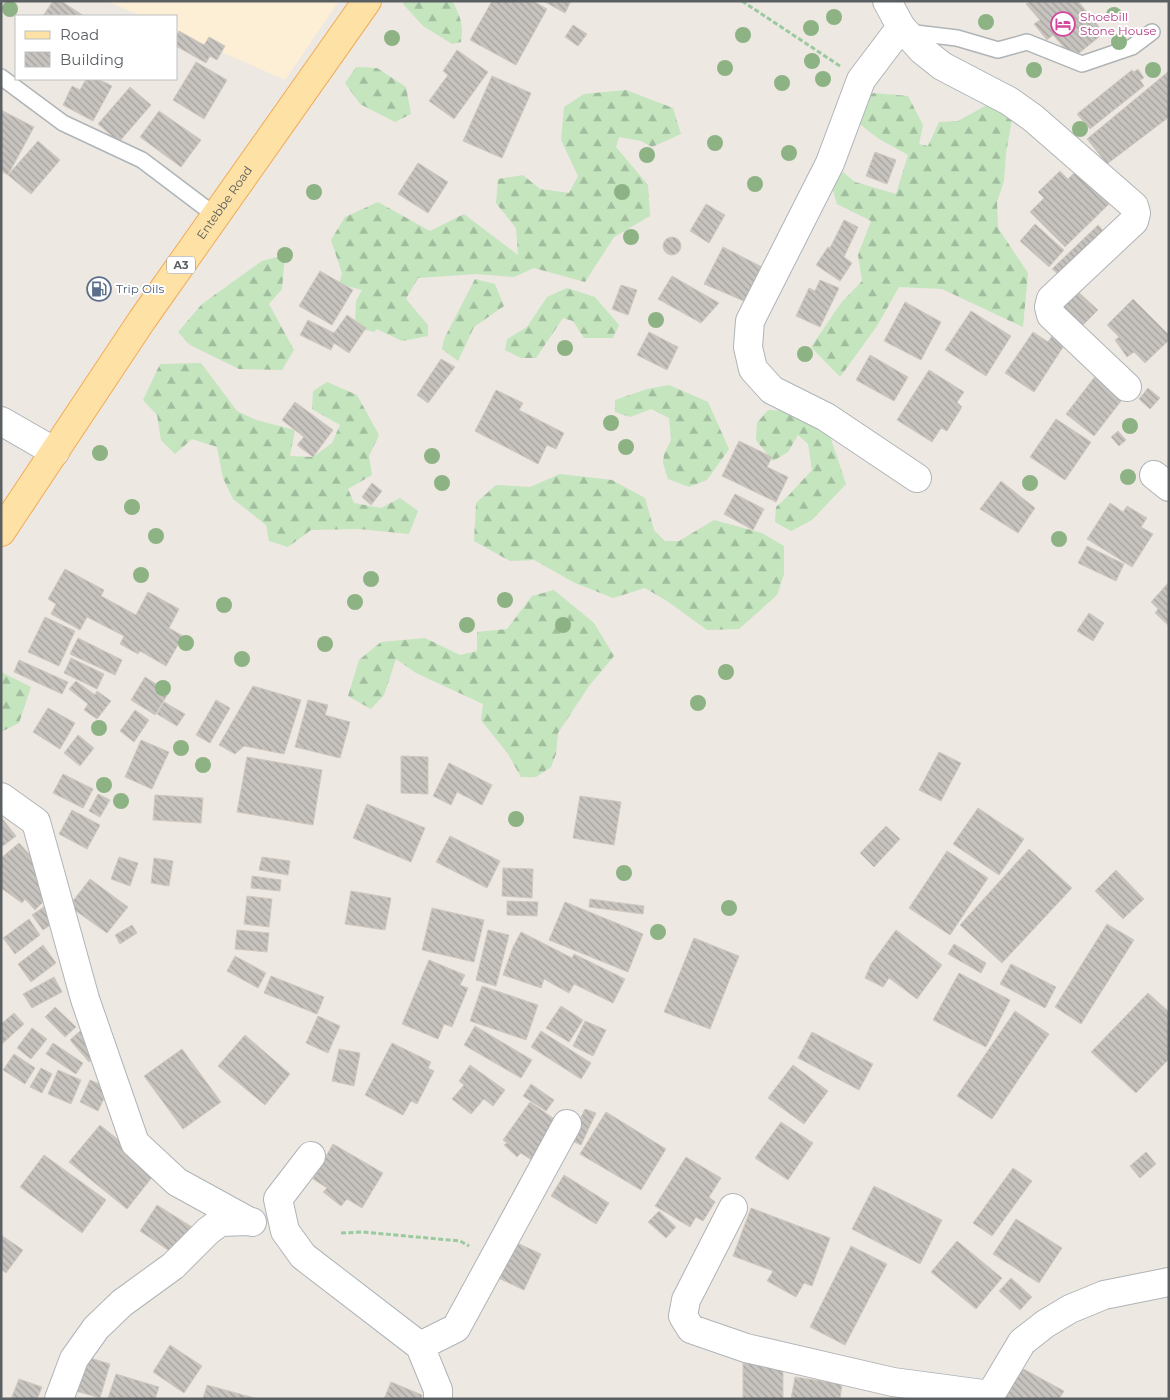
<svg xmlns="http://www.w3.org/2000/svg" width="1170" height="1400" font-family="Montserrat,sans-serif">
<defs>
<pattern id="forest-firs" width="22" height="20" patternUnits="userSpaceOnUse" patternTransform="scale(1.25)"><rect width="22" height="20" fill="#c4e5be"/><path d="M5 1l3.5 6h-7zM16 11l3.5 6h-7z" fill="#a2bd9e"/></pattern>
<pattern id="building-back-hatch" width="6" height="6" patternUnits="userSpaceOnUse" patternTransform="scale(1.25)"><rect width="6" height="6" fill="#c7c3be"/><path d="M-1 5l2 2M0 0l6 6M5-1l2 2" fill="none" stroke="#a5a29e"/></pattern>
</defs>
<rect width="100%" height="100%" fill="#ede8e1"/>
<path fill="#fdeed6" d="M107 1H339L285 80 176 32V16H141Z"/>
<path fill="url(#forest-firs)" d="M404 1H452C460 14 464 27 461 42L452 44 423 26 403 4Z
M356 67 377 68 406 87 411 114 395 122 360 104 345 83Z
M626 90 673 108 681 134 652 147 641 141 619 137 616 147 648 185 650 216 614 237 585 282 534 268 514 277 476 274 418 278 406 299 428 325V336L402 341 377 329 374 332 355 327 356 301 362 290 339 284 342 273 331 240 345 217 378 202 430 231 464 214 518 255 516 228 496 203 498 179 523 175 540 189 569 193 578 176 561 140 564 107 584 94Z
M873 93 908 96 923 125 919 144 928 146 939 122 958 121 985 106 1000 101 1013 114 1006 153 1004 181 997 202 998 228 1028 273 1023 327 942 289 899 287 877 326 840 377 811 347 841 303 862 281 858 255 871 221 837 204 831 184 843 172 855 182 896 194 908 155 879 139 857 122V106Z
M285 255 282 289 269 304 294 350 282 370 239 369 190 345 178 332 202 304 262 261Z
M475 279 495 284 504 306 474 327 458 361 442 349 444 339Z
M567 288 595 297 619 325 613 338H584L573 321 563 318 536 358H521L505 350 507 339 527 327 547 297Z
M201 363 237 411 256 420 295 430 290 456 313 457 332 443 340 425 312 409 313 391 327 382 357 395 379 435 369 456 372 475 348 489 354 503 381 508 400 498 418 511 409 534 359 529 311 530 288 547 269 541 266 525 233 499 223 478 217 447 192 439 175 454 161 440 157 415 143 400 160 364Z
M669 385 708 402 729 449 707 480 689 487 668 479 663 463 664 454 671 440 669 418 651 409 630 417 615 412V400L647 389Z
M768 410 798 411 830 436 846 484 812 520 791 531 775 522 776 507 789 495 812 470 808 444 798 435 788 452 773 461 756 440 757 423Z
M560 474 612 480 645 498 654 530 665 541H679L714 520 762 533 784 546V574L777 595 739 629 707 630 667 601 645 588 613 598 575 583 534 560 510 561 474 541 476 503 496 485 530 487Z
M554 590 594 623 614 656 589 686 558 733 556 754 551 767 536 777H521L508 754 481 720 483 704 416 673 396 659 384 695 371 709 348 696 359 660 381 642 425 638 460 655 477 651V632L507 629 532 596Z
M1 672 31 687 19 723 1 732Z"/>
<path fill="url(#building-back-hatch)" stroke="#d1c9c0" d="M53 1H61L84 16H43Z
M492 1H533L547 9 516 65 470 40Z
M543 1H571L565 13Z
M1030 1H1078L1104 33 1073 58 1053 35 1047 40 1034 24 1040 20 1026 4Z
M573 25 587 34 578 46 565 37Z
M179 31 204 45 209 37 225 46 217 60 210 56 206 63 176 46V36Z
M457 50 488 72 454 119 429 101 448 75 443 71Z
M196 62 227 80 204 119 173 100Z
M1138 69 1144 78 1140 80 1144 86 1090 129 1077 114 1132 70 1134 72Z
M1169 71V117L1107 164 1087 139Z
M492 76 531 93 502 158 463 141Z
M86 79H98L112 86 93 121 63 105 72 86 80 90Z
M130 87 151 105 119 142 98 124Z
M1 110 34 127 8 175 1 171Z
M159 111 201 140 181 167 140 137Z
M38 141 60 160 31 194 8 175Z
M875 152 896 160 887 184 866 176Z
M418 163 448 182 428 213 398 194Z
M1077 170 1110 203 1065 247 1030 212 1044 198 1038 192 1060 171 1068 179Z
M706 204 725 215 709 243 690 231Z
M844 220 858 227 844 257 852 263 840 281 816 265 828 247 830 248Z
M1035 224 1064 250 1049 267 1020 241Z
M1098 225 1109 237 1064 279 1052 269Z
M663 246a9 9 0 1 1 18 0a9 9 0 1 1-18 0Z
M723 247 772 272 751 304 704 284Z
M320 271 353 290 332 325 299 306Z
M672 276 719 303 701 323 658 299Z
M820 280 839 288 820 327 796 316 809 288 815 291Z
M621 285 637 290 628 315 612 309Z
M1075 289 1098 310 1077 331 1055 310Z
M1133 299 1169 335V340L1145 363 1134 352 1127 357 1115 340 1119 337 1107 325Z
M905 302 941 322 921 360 884 341Z
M971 311 1011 336 986 376 945 350Z
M347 315 366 328 349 353 334 343 331 350 300 335 308 320 334 333Z
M649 332 678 347 667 370 637 355Z
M1033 332 1048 342 1052 336 1065 344 1034 392 1005 373Z
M870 355 908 377 894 401 856 380Z
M441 359 455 367 428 403 417 395Z
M929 370 964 392 957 402 962 407 947 431 941 428 932 442 897 420Z
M1100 370 1128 392 1094 436 1066 414Z
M1148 388 1160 398 1150 409 1139 399Z
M496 390 523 403 519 410 564 433 556 449 547 445 538 464 475 431Z
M295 402 333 430 313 457 297 445 304 437 282 420Z
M1056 419 1091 442 1065 480 1030 457Z
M1118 431 1126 440 1119 446 1111 437Z
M739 441 772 457 767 467 788 477 776 502 722 476Z
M1001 481 1035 508 1018 533 980 509Z
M372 483 382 491 371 505 362 497Z
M735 494 764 509 753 530 724 514Z
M1110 503 1123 512 1127 506 1147 518 1141 527 1153 534 1132 567 1087 539Z
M1087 546 1124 564 1116 581 1078 563Z
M65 569 104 590 101 596 136 615 148 592 179 609 169 628 183 636 166 666 140 651 138 654 120 644 124 636 87 617 80 630 51 614 56 604 48 599Z
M1169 582V625H1168L1155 613 1158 609 1151 602Z
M1089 613 1104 623 1093 641 1077 631Z
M45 617 75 631 59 666 28 652Z
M78 638 122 660 115 675 70 654Z
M71 658 104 674 97 689 64 673Z
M19 660 68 682 62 694 14 672Z
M145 677 169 692 155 715 131 700Z
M76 681 95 695 97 691 111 701 97 719 84 710 88 704 69 689Z
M253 686 301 700 284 754 244 746 235 754 219 745Z
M216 700 230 708 210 743 196 735Z
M308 700 328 705 325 715 350 722 340 758 295 747Z
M164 702 185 714 177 726 157 714Z
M48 708 75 723 60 749 33 732Z
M135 710 149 720 134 742 120 731Z
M78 735 94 748 80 766 64 753Z
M141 740 169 752 152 789 125 777Z
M939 752 961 763 941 801 919 790Z
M401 756 428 757V794L401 793Z
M247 757 322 770 313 825 237 812Z
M449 763 492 785 482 805 457 792 451 805 433 796Z
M63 774 93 789 83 808 53 793Z
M98 794 110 800 100 817 89 811Z
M155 795 203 798 201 823 153 820Z
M580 796 621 802 614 845 573 838Z
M367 804 425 828 411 862 353 838Z
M978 808 1024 839 999 875 953 844Z
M72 810 100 825 87 849 59 834Z
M1 817 16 836 3 846 1 844Z
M886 826 900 839 874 867 860 853Z
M450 836 500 861 487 888 436 862Z
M19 843 38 864 33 868 44 877 39 884 50 895 35 910 25 899 22 903 1 888V858Z
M1029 849 1072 888 1002 963 960 925Z
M947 851 988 878 950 935 909 908Z
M119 857 138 863 130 886 111 879Z
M262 857 290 861 288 875 259 870Z
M154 858 173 861 169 886 151 883Z
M503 868 533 869 532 898 502 896Z
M1116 870 1144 899 1123 919 1095 891Z
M252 876 281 880 280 891 251 888Z
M90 879 128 907 107 933 69 906Z
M351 891 391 898 385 930 345 924Z
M247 896 272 899 269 927 244 924Z
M590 899 644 906 643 914 589 907Z
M507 901 538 902 537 916 507 915Z
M565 902 643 934 628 972 549 940Z
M48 904 59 919 43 930 32 915Z
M432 908 484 920 474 962 422 950Z
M29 919 40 935 15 954 3 938Z
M1107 924 1134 940 1081 1024 1055 1007Z
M132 925 137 933 120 944 115 935Z
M237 930 269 933 267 952 235 949Z
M488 930 509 935 496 986 476 980Z
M896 930 942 965 917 999 889 978 883 987 865 978 871 964Z
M521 932 572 958 574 954 625 979 613 1003 574 984 569 993 544 979 541 988 503 975 513 947Z
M694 938 739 956 710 1029 664 1012Z
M954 944 986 963 981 973 948 954Z
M43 945 56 963 31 982 18 964Z
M235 956 266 973 258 988 227 971Z
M429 960 465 975 460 985 468 988 452 1027 444 1024 438 1039 402 1024Z
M1011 964 1056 987 1045 1008 1000 984Z
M959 973 1010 1000 986 1047 933 1020Z
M271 976 324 997 317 1014 264 993Z
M54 977 62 992 32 1008 23 994Z
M482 986 538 1005 526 1040 470 1021Z
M1148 993 1169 1012V1059L1136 1093 1091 1052Z
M561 1006 583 1020 569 1042 546 1028Z
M55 1007 76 1027 65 1037 45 1017Z
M1015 1011 1049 1034 992 1119 957 1096Z
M14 1013 24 1024 2 1044 1 1024Z
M318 1016 340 1026 328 1053 306 1043Z
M585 1021 606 1030 593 1056 573 1046Z
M475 1026 532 1060 521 1078 464 1045Z
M32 1028 47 1039 31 1059 17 1048Z
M80 1031 100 1053 89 1062 70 1040Z
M541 1031 591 1063 581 1079 531 1047Z
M812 1032 873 1064 859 1090 798 1058Z
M245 1035 290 1074 265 1105 218 1066Z
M53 1043 83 1063 76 1074 46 1054Z
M392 1043 431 1062 428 1068 434 1071 417 1104 411 1101 403 1115 365 1095Z
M182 1049 221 1102 183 1129 144 1076Z
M339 1049 360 1053 354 1086 332 1081Z
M14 1054 35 1068 25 1084 3 1070Z
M470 1065 505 1090 493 1106 484 1099 471 1114 452 1099 464 1085 459 1081Z
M793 1065 828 1091 804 1124 768 1098Z
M41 1068 52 1074 42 1093 30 1087Z
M58 1070 81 1080 71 1104 48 1094Z
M90 1080 109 1088 98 1111 80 1102Z
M531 1084 554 1100 546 1111 523 1096Z
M530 1102 560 1123 533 1161 521 1153 517 1157 504 1145 507 1143 503 1140Z
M585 1109 596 1113 581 1145 570 1140Z
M606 1112 666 1149 641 1190 580 1154Z
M781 1122 813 1143 788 1180 755 1158Z
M100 1125 157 1171 127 1209 69 1162Z
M333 1144 383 1173 362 1208 347 1199 341 1206 323 1192 327 1188 313 1179Z
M1146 1152 1156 1164 1140 1178 1130 1166Z
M44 1155 106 1200 82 1233 20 1187Z
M686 1157 721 1178 709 1197 715 1202 703 1221 696 1217 690 1227 655 1206Z
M1013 1168 1032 1181 992 1236 973 1223Z
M564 1175 609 1203 596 1224 551 1196Z
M874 1186 942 1220 920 1264 852 1229Z
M157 1205 192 1227 174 1254 140 1231Z
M751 1208 830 1238 812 1286 804 1283 796 1297 767 1281 773 1271 733 1256Z
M659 1211 676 1227 666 1238 648 1222Z
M1016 1219 1062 1248 1039 1283 993 1254Z
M1 1235 23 1250 6 1273 1 1269Z
M513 1241 541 1254 524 1290 496 1277Z
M957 1241 1002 1278 976 1309 931 1272Z
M851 1246 887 1264 845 1345 810 1327Z
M1011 1278 1032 1297 1020 1310 999 1291Z
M170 1345 202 1366 184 1393 153 1372Z
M87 1357 110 1364 100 1398 76 1391Z
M743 1359H783V1399H743Z
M1018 1366 1064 1391 1059 1399H1001Z
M116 1374 159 1387 155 1399 108 1398Z
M795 1377 842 1384 840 1399H791Z
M19 1379 42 1387 37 1399H11Z
M391 1382 422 1395 421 1399H384Z
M207 1385 258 1399H203Z"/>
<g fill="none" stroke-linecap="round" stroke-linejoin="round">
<g stroke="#afb4b7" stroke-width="18">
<path id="service" d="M907 32 957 38 998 50 1027 42 1082 64 1132 47 1152 32
M1 77 63 123 142 160 216 216"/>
</g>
<g stroke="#afb4b7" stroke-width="30">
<path id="minor" d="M887 1 901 27 922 50 942 66 1009 101 1033 118 1134 206 1136 213 1134 221 1051 299 1049 307 1051 315 1127 387
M901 27 861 80 830 163 750 321 748 347 753 369 772 390 826 417 917 478
M1 421 55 452
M1154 475 1169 487
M1 797 36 822 85 999 135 1143 177 1182 248 1221
M311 1156 278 1199 285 1231 303 1256 420 1346 438 1390V1399
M733 1208 686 1300 683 1316 691 1329 746 1348 893 1382 990 1395
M420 1346 456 1328 567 1124
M59 1399 74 1359 96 1328 122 1303 173 1266 208 1231 220 1222 248 1221 252 1222
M988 1399 1022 1342 1045 1324 1070 1309 1104 1295 1169 1282"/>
</g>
<g stroke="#f0ac58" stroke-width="30">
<g id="primary">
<path id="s1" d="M1 532 142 320 367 1"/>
</g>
</g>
<path stroke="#9aca9f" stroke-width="3" stroke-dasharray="5 2.5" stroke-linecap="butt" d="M742 1 840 66
M341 1233 363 1232 460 1241 469 1246"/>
<use href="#service" stroke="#fff" stroke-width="15"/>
<use href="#minor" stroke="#fff" stroke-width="28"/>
<use href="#primary" stroke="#fee1a5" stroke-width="28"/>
</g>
<g fill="#8db283">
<circle cx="10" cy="9" r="8"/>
<circle cx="1114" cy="15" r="8"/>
<circle cx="834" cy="17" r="8"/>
<circle cx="986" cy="22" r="8"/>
<circle cx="811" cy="28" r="8"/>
<circle cx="743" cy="35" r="8"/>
<circle cx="392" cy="38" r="8"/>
<circle cx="1119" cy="42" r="8"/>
<circle cx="812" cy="61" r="8"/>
<circle cx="725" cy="68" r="8"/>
<circle cx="1034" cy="70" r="8"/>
<circle cx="1153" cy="70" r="8"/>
<circle cx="823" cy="79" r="8"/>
<circle cx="782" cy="83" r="8"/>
<circle cx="1080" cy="129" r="8"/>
<circle cx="715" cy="143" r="8"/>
<circle cx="789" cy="153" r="8"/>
<circle cx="647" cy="155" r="8"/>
<circle cx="755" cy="184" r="8"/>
<circle cx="314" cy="192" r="8"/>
<circle cx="622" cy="192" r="8"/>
<circle cx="631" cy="237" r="8"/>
<circle cx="285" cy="255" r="8"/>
<circle cx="656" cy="320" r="8"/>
<circle cx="565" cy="348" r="8"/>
<circle cx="805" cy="354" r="8"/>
<circle cx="611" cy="423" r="8"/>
<circle cx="1130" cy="426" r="8"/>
<circle cx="626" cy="447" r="8"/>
<circle cx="100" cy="453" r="8"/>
<circle cx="432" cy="456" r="8"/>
<circle cx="1128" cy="477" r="8"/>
<circle cx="442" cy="483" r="8"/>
<circle cx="1030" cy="483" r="8"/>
<circle cx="132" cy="507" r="8"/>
<circle cx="156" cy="536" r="8"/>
<circle cx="1059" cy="539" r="8"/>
<circle cx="141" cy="575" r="8"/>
<circle cx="371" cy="579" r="8"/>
<circle cx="505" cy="600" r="8"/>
<circle cx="355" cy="602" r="8"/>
<circle cx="224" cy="605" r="8"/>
<circle cx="467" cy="625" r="8"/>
<circle cx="563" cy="625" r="8"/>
<circle cx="186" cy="643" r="8"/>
<circle cx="325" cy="644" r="8"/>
<circle cx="242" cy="659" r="8"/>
<circle cx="726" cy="672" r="8"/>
<circle cx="163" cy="688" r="8"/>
<circle cx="698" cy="703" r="8"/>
<circle cx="99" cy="728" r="8"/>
<circle cx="181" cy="748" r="8"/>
<circle cx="203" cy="765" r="8"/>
<circle cx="104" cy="785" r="8"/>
<circle cx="121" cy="801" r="8"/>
<circle cx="516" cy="819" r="8"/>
<circle cx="624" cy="873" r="8"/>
<circle cx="729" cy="908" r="8"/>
<circle cx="658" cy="932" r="8"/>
</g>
<defs>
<g id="hotel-ring" transform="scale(1.25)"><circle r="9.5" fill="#fff" stroke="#d1479c" stroke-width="1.5"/><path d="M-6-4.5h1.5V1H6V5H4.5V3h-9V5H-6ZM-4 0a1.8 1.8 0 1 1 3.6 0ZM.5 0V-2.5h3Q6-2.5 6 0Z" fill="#d1479c"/></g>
<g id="fuel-ring" transform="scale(1.25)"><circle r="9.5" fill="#fff" stroke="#5c6f8a" stroke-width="1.5"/><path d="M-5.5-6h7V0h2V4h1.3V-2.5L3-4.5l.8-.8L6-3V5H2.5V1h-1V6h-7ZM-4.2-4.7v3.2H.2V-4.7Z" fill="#5c6f8a"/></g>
</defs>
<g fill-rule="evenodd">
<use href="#hotel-ring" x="1063" y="24"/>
<use href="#fuel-ring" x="99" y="289"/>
</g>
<g text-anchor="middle" stroke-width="4" stroke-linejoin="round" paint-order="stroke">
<rect fill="#fff" stroke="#8c8f91" stroke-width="1" x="167" y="256.5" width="28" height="17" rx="4"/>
<g font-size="11" font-weight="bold" fill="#5a5f62">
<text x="181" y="269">A3</text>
</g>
<g font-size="12" fill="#b23c85" stroke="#fff" text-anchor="start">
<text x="1080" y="21">Shoebill<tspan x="1080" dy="14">Stone House</tspan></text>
</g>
<g font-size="12" fill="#5a5f62" stroke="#fff">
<text dy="4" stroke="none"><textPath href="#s1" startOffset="398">Entebbe Road</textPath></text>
</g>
<g font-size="12" fill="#4e5e75" stroke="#fff" text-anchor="start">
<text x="116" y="293">Trip Oils</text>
</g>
</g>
<rect width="1170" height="1400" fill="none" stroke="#5a5f62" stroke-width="5"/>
<rect x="15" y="15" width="162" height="65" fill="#ffffff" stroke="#bdbfc0"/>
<rect x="25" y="31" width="25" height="8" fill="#fee1a5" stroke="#bdbfc0"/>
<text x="60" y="40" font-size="15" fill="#5a5f62">Road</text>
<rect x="25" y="52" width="25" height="15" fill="url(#building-back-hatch)" stroke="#bdbfc0"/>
<text x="60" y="65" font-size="15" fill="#5a5f62">Building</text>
</svg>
